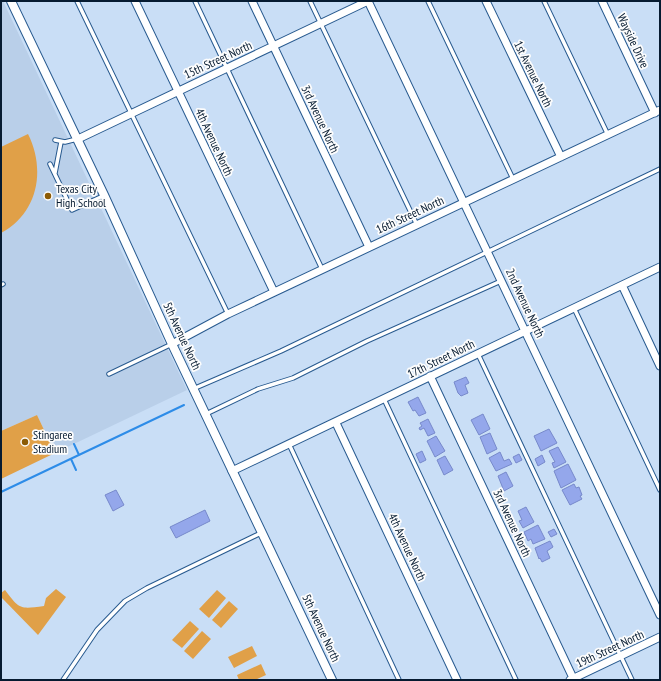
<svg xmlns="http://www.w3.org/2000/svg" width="661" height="681" font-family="'PT Sans Narrow',sans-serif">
<rect width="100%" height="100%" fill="#c9def6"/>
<path fill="#b9cfe9" d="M1 1H3L187 390 55 453 37 415 1 431Z"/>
<path fill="#e0a048" d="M28 134C46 170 38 213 1 233V147Z
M37 415 55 453 1 479V431Z
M56 589 66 597 38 635 1 597V593L5 590C20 610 20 609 44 606L46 598Z
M217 590 226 598 209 618 199 609Z
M229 601 238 609 221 628 212 620Z
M190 621 199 629 182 648 172 640Z
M202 631 211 639 193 659 184 651Z
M252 646 257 656 234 668 228 657Z
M261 664 266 675 255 680H239L237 675Z"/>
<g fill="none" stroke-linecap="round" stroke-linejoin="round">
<path stroke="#2d8ce8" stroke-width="2" d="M74 444 79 455
M71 459 76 470
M1 492 184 405"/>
</g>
<path fill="#94a7eb" stroke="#7789cb" d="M466 377 469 383 465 385 468 393 461 396 458 393 454 382Z
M418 397 426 413 419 416 415 410 413 411 408 402Z
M483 414 490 429 479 435 471 420Z
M428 419 435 433 428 436 424 428 420 430 419 428 422 426 420 423Z
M549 429 557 443 541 451 534 436Z
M490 433 497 449 487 454 480 437Z
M436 436 445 451 435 457 427 441Z
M558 447 566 462 554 468 552 463 555 462 549 451Z
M422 451 426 460 420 463 416 454Z
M500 452 504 461 509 459 512 464 496 471 489 458Z
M519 454 522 460 516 463 513 457Z
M542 455 545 462 538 466 535 459Z
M445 456 453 470 444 475 437 460Z
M568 464 576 480 561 488 554 471Z
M506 472 513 486 504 491 498 476Z
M574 484 576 488 579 487 582 495 580 496 582 499 570 505 562 490Z
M116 490 124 505 113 511 105 495Z
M526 507 534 522 523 528 519 521 522 520 518 511Z
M205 510 210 521 176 538 170 527Z
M538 525 545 539 533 544 531 539 528 541 524 532Z
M554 529 557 534 551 537 548 532Z
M550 541 553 547 547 551 550 558 542 562 540 558 539 559 535 548Z"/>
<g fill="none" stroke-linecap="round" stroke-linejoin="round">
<g stroke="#285a8f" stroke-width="5.5">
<path id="service" d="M77 1 228 314
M195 1 322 269
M310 1 417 225
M428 1 513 179
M544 1 608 135
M55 140 65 142 77 139
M50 164 72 210 103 196
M55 173 61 142
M1 285 3 284
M574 308 660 490
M478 354 632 680
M109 374 172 344
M193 389 281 351 660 169
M384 399 516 680
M206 414 258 389 293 378 367 341 501 281
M289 444 399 680
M63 680 97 630 125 601 147 588 261 533"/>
</g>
<g stroke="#285a8f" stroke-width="9">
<path id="minor" d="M135 1 274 292
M252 1 369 247
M368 1 660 615
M486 1 561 157
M602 1 655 113
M78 139 368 1
M622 285 660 366
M172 344 228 314 660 110
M430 376 574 680
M336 423 457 680
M232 471 660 267
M570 680 660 637"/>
</g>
<g stroke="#285a8f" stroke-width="10">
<path id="tertiary" d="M11 1 104 195 172 344 332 680"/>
</g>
<use href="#service" stroke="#fff" stroke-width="3.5"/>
<use href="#minor" stroke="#fff" stroke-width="7"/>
<use href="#tertiary" stroke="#fff" stroke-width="8"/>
</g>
<g fill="#8c5b05" stroke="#fdfdfd" stroke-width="1.5">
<circle cx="48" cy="196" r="4"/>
<circle cx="25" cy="442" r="4"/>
</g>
<g text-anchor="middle" stroke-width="3.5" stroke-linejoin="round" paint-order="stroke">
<g font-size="12" fill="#061b31" stroke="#fdfdfd">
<text transform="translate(633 41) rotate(65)" y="4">Wayside Drive</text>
<text transform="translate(218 60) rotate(-25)" y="4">15th Street North</text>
<text transform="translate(533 74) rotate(64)" y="4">1st Avenue North</text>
<text transform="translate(320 119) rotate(65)" y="4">3rd Avenue North</text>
<text transform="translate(214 142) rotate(65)" y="4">4th Avenue North</text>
<text transform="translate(410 215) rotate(-25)" y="4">16th Street North</text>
<text transform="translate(525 303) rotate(65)" y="4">2nd Avenue North</text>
<text transform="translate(182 336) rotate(65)" y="4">5th Avenue North</text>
<text transform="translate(441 359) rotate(-26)" y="4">17th Street North</text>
<text transform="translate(512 523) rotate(65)" y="4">3rd Avenue North</text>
<text transform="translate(407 547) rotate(65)" y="4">4th Avenue North</text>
<text transform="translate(321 628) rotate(65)" y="4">5th Avenue North</text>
<text transform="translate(610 649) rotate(-25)" y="4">19th Street North</text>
</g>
<g font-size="12" fill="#061b31" stroke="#fdfdfd" text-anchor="start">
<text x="56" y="193">Texas City<tspan x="56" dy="14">High School</tspan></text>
<text x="33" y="439">Stingaree<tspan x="33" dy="14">Stadium</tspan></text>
</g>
</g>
<rect width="661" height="681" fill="none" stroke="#061b31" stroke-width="4"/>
</svg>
